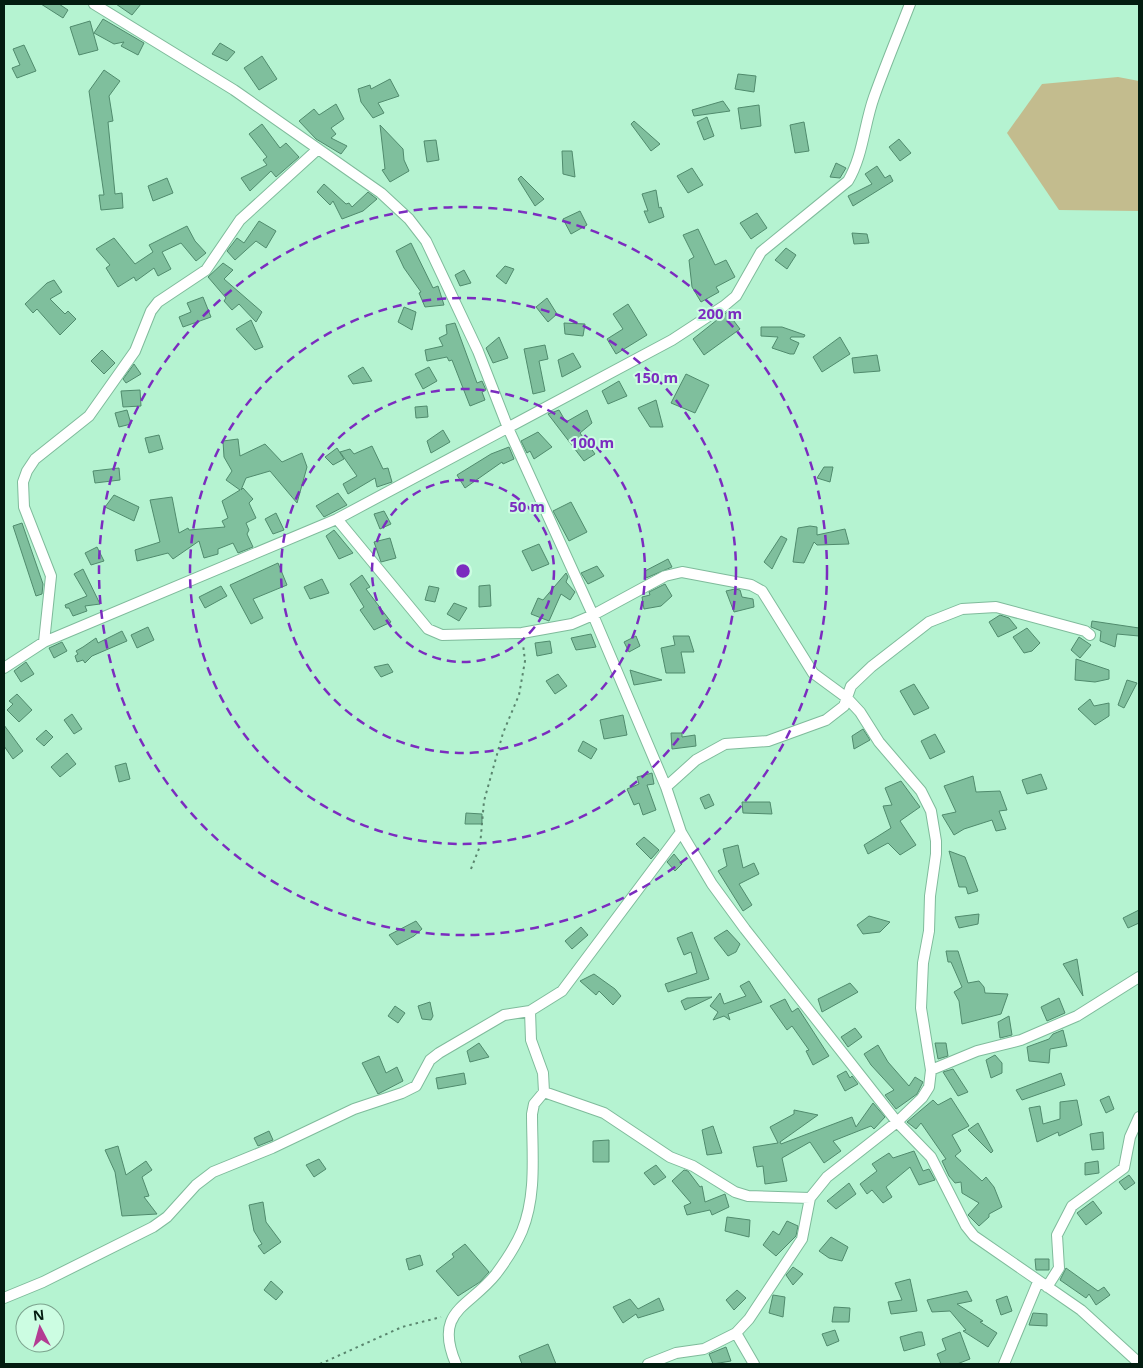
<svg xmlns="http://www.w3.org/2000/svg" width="1143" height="1368" font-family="'Noto Sans',sans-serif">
<rect width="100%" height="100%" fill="#b5f3d1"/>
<path fill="#c3bc8e" d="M1118 77 1139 81V211L1059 210 1007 133 1042 84Z"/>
<path fill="#7fbf9d" stroke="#508b6d" d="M41 4H59L68 10 63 18Z
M116 4H141L132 15Z
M103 19 144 43 138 55 121 46 124 42 114 44 94 33Z
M90 21 98 50 79 55 70 27Z
M220 43 235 52 227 61 212 54Z
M24 45 36 71 17 78 12 68 20 65 13 49Z
M262 56 277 79 259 90 244 68Z
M104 70 120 81 109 96 113 121 108 122 115 194 122 193 123 208 101 210 99 195H104L89 91Z
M738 74 756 76 754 92 735 89Z
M390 79 399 96 378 103 384 113 373 118 361 102 358 89 370 85 371 89Z
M723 101 730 111 694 116 692 110Z
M336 104 344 119 331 128 336 134 331 138 347 146 341 154 316 139 299 121 314 109 319 115Z
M759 105 761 126 741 129 738 108Z
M707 117 714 136 704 140 697 122Z
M634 121 660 144 651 151 631 124Z
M804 122 809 151 795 153 790 125Z
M262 124 280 148 286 143 299 157 276 177 271 171 250 191 241 178 267 165 263 160 267 157 249 134Z
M380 125 403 149 404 160 409 171 390 182 382 170 385 169Z
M899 139 911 153 900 161 889 147Z
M436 140 439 160 427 162 424 141Z
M562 151H572L575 177 563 174Z
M836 163 846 168 840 178 830 177Z
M877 166 885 178 890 175 893 181 853 206 848 196 872 184 865 174Z
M692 168 703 185 688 193 677 176Z
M521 176 544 199 535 206 518 179Z
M167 178 173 193 153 201 148 186Z
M324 184 346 204 349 203 352 207 368 192 377 199 363 211 342 219 333 201 330 205 317 192Z
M656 190 659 208 661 207 664 217 649 223 644 211H648L642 194Z
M580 211 587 225 571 234 563 219Z
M757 213 767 228 751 239 740 223Z
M259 221 276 231 266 248 256 241 235 260 227 251 237 238 244 243Z
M187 226 195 241 206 253 196 261 181 243 162 252 171 269 158 276 154 268 136 281 134 277 118 287 106 268 110 265 96 249 114 238 135 264 153 252 149 245Z
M698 229 715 265 726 260 735 277 716 287 719 292 701 302 692 287 689 260 694 257 683 235Z
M852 233 867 234 869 243 854 244Z
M411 243 433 288 438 286 444 305 425 307 419 293 421 292 404 268 396 251Z
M786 248 796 255 787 269 775 260Z
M223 263 233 270 224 279 262 312 256 322 239 304 232 310 224 301 226 298 208 277Z
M505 266 514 269 506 284 496 276Z
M464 270 471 283 460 286 455 275Z
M54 280 62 292 50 299 65 314 68 311 76 319 60 335 37 309 33 313 25 304 47 283Z
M203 297 211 317 183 327 179 317 191 312 187 303Z
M547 298 557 314 548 322 536 307Z
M628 304 647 335 616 354 607 339 623 329 613 314Z
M404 307 416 312 412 330 398 322Z
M727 312 740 329 704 355 693 339Z
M251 320 263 347 255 350 236 329Z
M455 323 477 383 482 381 486 390 482 392 485 400 470 406 452 360 449 361 447 357 427 361 425 350 443 346 439 338 447 334 446 325Z
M564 323 585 324 583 336 565 334Z
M761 327H782L805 335 804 337H791L790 339 799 343 794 354H790L772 348 778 337 761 336Z
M499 337 508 358 493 363 486 348Z
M840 337 850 354 822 372 813 357Z
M545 345 548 359 539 361 545 391 533 394 524 349Z
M102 350 115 363 104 374 91 361Z
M573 353 581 367 562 377 558 360Z
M877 355 880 371 854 373 852 358Z
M134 364 141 374 126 383 123 379Z
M363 367 372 381 353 384 348 376Z
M429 367 437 381 423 389 415 374Z
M686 374 709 385 695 413 671 403Z
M619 381 627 396 608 404 602 391Z
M140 390 141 406 123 407 121 391Z
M656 400 663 427H650L638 408Z
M427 406 428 417 416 418 415 407Z
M127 410 131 424 119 427 115 413Z
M559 410 566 422 587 410 592 423 580 433 595 454 584 461 548 414Z
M443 430 450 442 431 453 427 441Z
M538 432 552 447 534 459 530 451 527 453 521 441Z
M159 435 163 449 149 453 145 438Z
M238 439 240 456 265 444 282 462 302 453 307 467 297 503 270 471 246 478 241 490 243 488 253 499 249 503 256 518 246 523 249 530 247 534 253 547 238 553 233 543 218 549V554L204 558 199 541 173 559 168 553 137 561 135 550 160 542 150 500 172 497 179 533 188 528 189 530 225 527 222 521 228 518 222 501 240 490 226 480 232 471 224 457 223 441Z
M372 446 383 469 388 468 392 482 377 487 375 478 348 494 343 484 357 476 340 452 350 449 354 454Z
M509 447 514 459 503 464 502 462 465 488 457 475 491 454Z
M337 448 344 459 333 465 325 457Z
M824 467H833L830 482 817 478Z
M119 468 120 480 95 483 93 471Z
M338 493 347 505 324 517 316 506Z
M114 495 139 507 134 521 105 507Z
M571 502 587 532 569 541 553 511Z
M384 511 391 524 380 529 374 514Z
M276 513 284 530 273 534 265 519Z
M22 523 43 584 42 594 36 596 13 526Z
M810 526 817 527V535L845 529 849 544 817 545 814 542 804 563 793 562 798 528Z
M334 530 353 553 339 559 326 536Z
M781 536 787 539 772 569 764 562Z
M390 538 396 558 381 562 374 542Z
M539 544 549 564 532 571 522 551Z
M97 547 104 561 91 565 85 553Z
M668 559 672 567 646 578 645 571Z
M278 563 287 585 253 599 263 618 251 624 230 585Z
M597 566 604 576 588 584 581 573Z
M83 569 100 604 85 606 87 611 73 616 69 608H66L65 605 87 596 74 574Z
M566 573 568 577 566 582 575 592 570 600 561 594 549 621 531 614 538 598 543 600Z
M362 575 370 587 366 589 391 622 374 630 360 610 364 607 350 584Z
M322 579 329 593 310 599 304 587Z
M665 584 672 596 661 606 644 609 642 597 650 595 649 592Z
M490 585 491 606 479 607V586Z
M221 586 227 596 205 608 199 597Z
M429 586 439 588 435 602 425 600Z
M735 589 740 590 742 597 753 599 754 607 734 612 726 591Z
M454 603 467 608 459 621 447 614Z
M1000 615 1009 618 1017 628 998 637 989 622Z
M1092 621 1139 628V636L1117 634 1115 647 1100 641 1101 631 1091 627Z
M148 627 154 640 137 648 131 635Z
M1027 628 1040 643 1032 651 1024 653 1013 637Z
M122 631 127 641 92 656 85 663 83 660 77 662 75 656 78 654 76 651 83 647 96 638 98 643Z
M591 634 596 647 576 650 571 638Z
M636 636 640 646 629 652 624 642Z
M673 636H689L694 652H681L685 673H666L661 648 675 645Z
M1079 637 1091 645 1080 658 1071 650Z
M550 641 552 653 537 656 535 643Z
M62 642 67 651 54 658 49 648Z
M1076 659 1109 670V679L1095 682 1075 680Z
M26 662 34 674 21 682 14 671Z
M388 664 393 672 381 677 374 667Z
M630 670 662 680 634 685Z
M558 674 567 686 555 694 546 681Z
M1127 680 1137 683 1124 708 1118 705Z
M914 684 929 708 914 715 900 691Z
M17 694 32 710 19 722 7 710 13 704 9 701Z
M1090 699 1094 706 1109 703V716L1095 725 1078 709Z
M72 714 82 729 74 734 64 720Z
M623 715 627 735 604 739 600 720Z
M4 725 23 751 13 759 4 746Z
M863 729 870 740 854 749 852 736Z
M46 730 53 737 44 746 36 739Z
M671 733H682V737L695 735 696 746 672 749Z
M935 734 945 752 930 759 921 741Z
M583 741 597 749 591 759 578 751Z
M67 753 76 764 60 777 51 767Z
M126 763 130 779 119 782 115 766Z
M652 773 654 784 647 785 656 810 643 815 639 803 634 805 627 789 639 784 637 777Z
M1041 774 1047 789 1027 794 1022 780Z
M973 776 976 792 1000 791 1007 810 999 811 1006 829 996 831 992 820 964 829 954 835 942 815 956 812 944 786Z
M901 781 920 807 900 821 916 845 900 855 888 843 868 854 864 845 891 828 883 806 892 805 885 788Z
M709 794 714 805 705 809 700 798Z
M742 802H770L772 814 743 813Z
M466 813 482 814V824H465Z
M644 837 659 850 651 859 636 844Z
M738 845 743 868 754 863 759 874 739 884 752 905 743 911 718 871 727 866 723 849Z
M949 851 965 857 978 891 968 894 966 887H959Z
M674 854 682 864 675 871 667 862Z
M1139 910V923L1128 928 1123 918Z
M979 914 978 924 959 928 955 917Z
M869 916 890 922 880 932 863 934 857 925Z
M416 921 422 929 414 936 397 945 389 935Z
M581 927 588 935 572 949 565 941Z
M727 930 740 944 736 952 728 956 714 938Z
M692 932 709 979 668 992 665 984 697 973 691 952 684 955 677 938Z
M946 951H958L968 983 979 981 984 987 985 993 1008 994 1001 1014 962 1024 959 1001 954 992 962 987 951 962H948Z
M1077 959 1083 996 1063 964Z
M594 974 615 989 621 996 613 1005 599 991 596 995 580 981Z
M749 981 762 1002 728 1014 730 1020 724 1016 713 1020 718 1012 710 1006 720 993 724 1004 746 996 740 986Z
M850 983 858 992 822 1012 818 999Z
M712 997 685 1010 681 1001 687 998Z
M1059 998 1065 1013 1047 1021 1041 1007Z
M785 999 792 1012 798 1008 829 1056 813 1065 806 1051 809 1050 792 1026 787 1030 770 1006Z
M430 1002 433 1016 431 1020 422 1019 418 1006Z
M395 1006 405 1013 398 1023 388 1016Z
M1009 1016 1012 1035 1000 1038 998 1022Z
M855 1028 862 1037 848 1047 841 1037Z
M1063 1030 1067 1046 1050 1049 1049 1063 1029 1061 1027 1047 1049 1039 1053 1034Z
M479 1043 489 1057 470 1062 467 1051Z
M935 1043H946L948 1056 938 1059Z
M878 1045 888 1062 909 1086 915 1077 923 1082 917 1094 896 1109 885 1095 894 1090 871 1065 864 1054Z
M995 1055 1002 1063V1073L991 1078 986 1060Z
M379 1056 386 1073 397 1067 403 1081 378 1094 362 1063Z
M953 1069 968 1092 958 1096 943 1072Z
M846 1071 850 1078 852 1076 858 1084 845 1091 837 1076Z
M464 1073 466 1084 438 1089 436 1078Z
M1061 1073 1065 1085 1022 1100 1016 1090Z
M1109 1096 1114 1109 1106 1113 1100 1100Z
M951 1098 969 1126 952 1135 961 1151 955 1156 982 1181 986 1177 994 1187 1002 1207 989 1214V1217L979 1226 968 1215 979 1203 962 1193 961 1182 955 1183 949 1176 942 1161 946 1159 921 1123 916 1129 907 1122 933 1100 938 1105Z
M1077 1100 1082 1125 1059 1136 1058 1132 1037 1142 1029 1108 1040 1106 1043 1124 1060 1119V1102Z
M873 1103 885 1117 874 1129 871 1126 833 1141 841 1151 824 1163 810 1142 782 1158 787 1181 765 1184 763 1166 757 1167 753 1147 778 1143 770 1127 794 1114V1110L818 1115 780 1142 781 1144 852 1117 856 1127Z
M978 1123 993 1151 991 1153 968 1130Z
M713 1126 722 1153 707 1155 702 1130Z
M269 1131 273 1140 258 1146 254 1138Z
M1103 1132 1104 1149 1092 1150 1090 1134Z
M609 1140V1162H593V1141Z
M118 1146 126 1175 146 1161 152 1170 142 1177 149 1196 144 1197 157 1214 122 1216 115 1172 105 1150Z
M914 1151 923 1171 929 1169 935 1180 919 1185 910 1167 886 1187 892 1197 883 1203 872 1190 867 1194 860 1184 877 1171 872 1164 889 1153 893 1158Z
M319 1159 326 1169 314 1177 306 1165Z
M1098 1161 1099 1173 1085 1175V1163Z
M656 1165 666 1177 654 1185 644 1173Z
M684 1170 688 1171 700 1187 702 1186 705 1202 725 1194 729 1207 712 1215 710 1210 687 1215 684 1206 691 1203 672 1181Z
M1129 1175 1135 1183 1125 1190 1119 1182Z
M849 1183 856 1194 836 1209 827 1201Z
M1093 1201 1102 1213 1086 1225 1077 1213Z
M263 1202 266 1222 281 1242 264 1254 258 1246 262 1244 254 1231 249 1205Z
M727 1217 750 1220 749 1237 725 1231Z
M787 1221 798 1226 796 1236 776 1256 763 1245 773 1231 779 1235Z
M831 1237 848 1247 842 1261 829 1258 819 1251Z
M465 1244 489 1272 480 1282 458 1296 436 1271 454 1257 452 1254Z
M420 1255 423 1265 409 1270 406 1259Z
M1035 1259H1049V1270H1036Z
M793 1267 803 1274 793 1285 786 1275Z
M1066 1268 1098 1291 1104 1287 1110 1295 1096 1305 1089 1294 1086 1298 1060 1280Z
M910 1279 917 1311 891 1314 888 1302 902 1300 895 1283Z
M271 1281 283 1292 276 1300 264 1290Z
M737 1290 746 1298 734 1310 726 1300Z
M967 1291 972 1301 957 1304 983 1321 980 1322 997 1333 988 1347 963 1331 966 1330 950 1311 932 1312 927 1300Z
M773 1295 785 1297 783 1317 769 1313Z
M1007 1296 1012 1311 1001 1315 996 1300Z
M659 1298 664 1310 638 1318 636 1314 623 1323 613 1307 630 1299 638 1309Z
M834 1307 850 1308 849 1322H832Z
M1033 1313 1047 1314V1326L1029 1325Z
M835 1330 839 1341 827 1346 822 1334Z
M918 1332H922L925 1345 904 1351 900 1337Z
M960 1332 970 1359 957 1364H941L937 1354 946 1350 942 1339Z
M548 1344 556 1364H522L519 1356Z
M726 1347 731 1361 713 1364 709 1354Z"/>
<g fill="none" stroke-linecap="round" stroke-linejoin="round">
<g stroke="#7fbb9b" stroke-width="12">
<path id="street" d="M94 4 234 90 381 193 409 219 426 241 478 351 508 428 593 615 666 787 681 832 712 884 745 929 897 1122 827 1177 810 1198 802 1239 749 1319 736 1333 704 1349 676 1353 648 1364
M337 519 428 629 442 635 522 633 572 624 593 615 665 576 682 572 751 585 762 591 813 673 847 698 860 712 879 742 921 791 931 811 936 841V854L930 896 929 931 923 963 921 1008 931 1070 929 1087 922 1098 897 1122 931 1157 966 1226 974 1236 1081 1310 1139 1363
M44 642 51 576 24 507 23 482 27 471 35 459 89 416 135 351 151 311 158 302 206 270 240 220 318 149
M4 668 44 642 337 519 672 340 724 306 736 296 761 252 848 181C863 156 864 125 874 97 885 66 898 35 910 4
M666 787 696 760 725 744 768 741 826 720 844 706 851 686 871 667 929 622 962 609 996 607 1085 631 1090 635
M931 1070 977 1051 1021 1040 1077 1016 1139 977
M544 1092 604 1113 670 1157 693 1166 735 1192 748 1196 810 1198
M1047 1287 1059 1268 1057 1235 1072 1206 1124 1168 1130 1137 1139 1117
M4 1298 43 1282 153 1227 167 1217 196 1185 213 1172 272 1148 354 1109 402 1093 416 1086 430 1060 439 1053 504 1015 530 1011
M736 1333 754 1364
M456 1364C433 1310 469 1308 496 1274 505 1262 516 1245 522 1231 537 1194 532 1153 532 1114L534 1104 544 1092 543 1073 531 1040 530 1011 562 991 681 832
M1004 1364 1038 1282"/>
</g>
<path stroke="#5a856e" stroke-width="2" stroke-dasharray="2.5 4" stroke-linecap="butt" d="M471 869 480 846 484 801 503 733 519 695 525 661 523 644
M320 1364 402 1327 441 1317"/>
<use href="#street" stroke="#fff" stroke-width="10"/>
</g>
<g fill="none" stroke="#7b2cbf" stroke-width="2.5" stroke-dasharray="9 6">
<circle cx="463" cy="571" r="91"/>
<circle cx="463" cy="571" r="182"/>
<circle cx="463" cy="571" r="273"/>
<circle cx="463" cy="571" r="364"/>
</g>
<circle cx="463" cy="571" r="8" fill="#7b2cbf" stroke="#ccfde2" stroke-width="2.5"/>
<g font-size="15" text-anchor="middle" font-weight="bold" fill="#7b2cbf" stroke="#ccfde2" stroke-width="4" stroke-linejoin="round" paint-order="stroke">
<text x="720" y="319">200 m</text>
<text x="656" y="383">150 m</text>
<text x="592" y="448">100 m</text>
<text x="527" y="512">50 m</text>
</g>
<rect width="1143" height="1368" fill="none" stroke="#031c10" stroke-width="10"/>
<g transform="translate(40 1328) rotate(354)"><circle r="24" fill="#ccfde2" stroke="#7ca38e"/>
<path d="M0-4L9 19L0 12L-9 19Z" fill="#b33c93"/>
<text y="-8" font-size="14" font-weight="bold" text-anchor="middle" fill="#031c10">N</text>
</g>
</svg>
